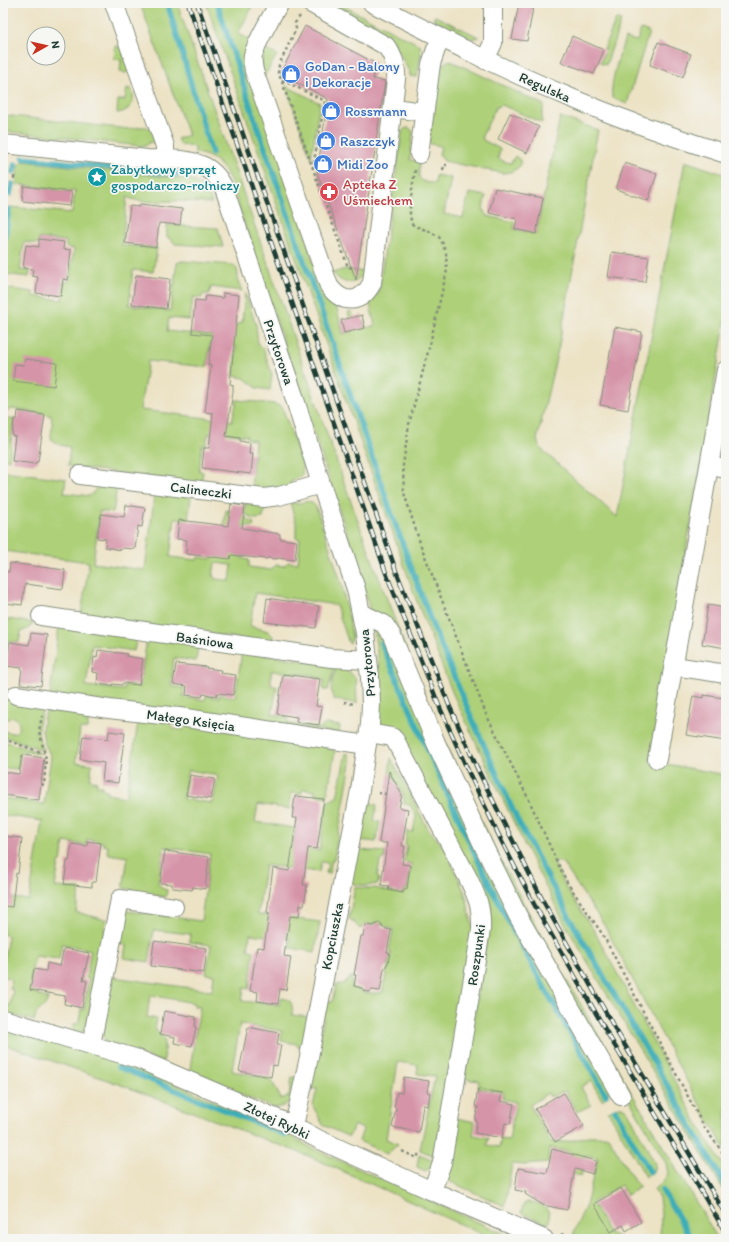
<svg xmlns="http://www.w3.org/2000/svg" width="729" height="1242" font-family="Itim,sans-serif">
<rect width="100%" height="100%" fill="#f6f6f2"/>
<filter id="ink" filterUnits="userSpaceOnUse"><feTurbulence type="fractalNoise" baseFrequency=".025" numOctaves="2"/><feDisplacementMap in="SourceGraphic" scale="8" xChannelSelector="R" yChannelSelector="G"/><feConvolveMatrix kernelMatrix="1 2 1 2 8 2 1 2 1" color-interpolation-filters="sRGB"/></filter>
<filter id="wash" filterUnits="userSpaceOnUse"><feTurbulence type="fractalNoise" baseFrequency=".012" numOctaves="4" result="noise"/><feDisplacementMap in="SourceGraphic" scale="16" xChannelSelector="R" yChannelSelector="G"/><feGaussianBlur stdDeviation="0.9" result="paint"/><feColorMatrix in="noise" values="0 0 0 0 0 0 0 0 0 0 0 0 0 0 0 0 0 1.4 0 .05"/><feComposite in="paint" operator="in"/></filter>
<g filter="url(#wash)">
<rect width="100%" height="100%" fill="#ece2c4"/>
<path fill="#add078" stroke="#668656" fill-rule="evenodd" d="M140 3H177C222 132 267 260 311 388 356 517 401 645 457 770 492 848 534 924 577 998 623 1079 670 1159 718 1239H660L661 1214 659 1198 654 1189 662 1183 668 1174 666 1163 517 904 370 610 355 557 240 211C232 184 227 157 195 153V147L181 145 177 139 188 135Z
M206 3H254L238 34 251 40 319 284 328 301 337 309 343 334 353 331 348 312H352L355 322 364 321 366 328 375 326 370 304 377 295 379 290 402 132C405 127 410 126 413 132L410 160 419 161V177C424 183 427 183 435 183L436 175 451 178 444 214 463 218 469 193 486 196C484 203 481 210 487 216L515 222 514 229 536 234 560 117 598 130 559 345 537 440 540 448 617 517 685 161 726 175V317L650 761 726 775V1150L710 1123 671 1052 604 925 562 862 553 861 566 888 595 932 696 1121 718 1157 726 1168V1194L565 924 524 844 453 694 416 599Z
M327 3H337L420 45 421 54 417 77 410 76V73L391 37Z
M435 16 479 37 473 39 470 38 433 19Z
M616 19 621 21 606 65 600 63 606 50 604 49Z
M641 29 649 32 627 104 612 98C610 80 620 54 625 38L637 41Z
M115 46 122 48 129 70 126 73 120 72 121 60 114 59Z
M265 49 277 55 264 77C262 67 260 59 265 49Z
M449 60 544 105 542 114V123L502 105 496 107 482 136 483 140 500 149 498 158 505 162 511 163 515 156 520 160V166C514 171 510 173 502 173L444 161 439 154 441 146 430 144 429 142 439 70 443 64Z
M286 86 320 103 311 158Z
M127 88 131 89C137 101 130 112 117 113L118 100H125Z
M3 115 129 129C147 126 152 123 155 143L150 142 146 146H141L3 131Z
M22 161 188 179C202 184 207 190 212 203 202 203 193 202 184 201 167 200 142 205 127 197L122 245 157 248 153 272 133 270 129 305 170 311 177 263 182 261 233 265C237 268 239 272 237 278L242 291 211 287 209 294H203L202 298 193 297 190 320 169 318 167 331 212 336 214 322 237 325 238 323H242L245 293 256 325 258 343 259 346 263 348 272 374 270 390 257 388 244 378 234 376 236 346 210 343 207 367 148 361 140 409 141 410 232 421 237 400H238L274 404 282 407 302 463C304 474 302 477 292 480L288 487 267 492 251 490 255 440 247 439V436L220 433V435L208 434 206 445H202L199 471 203 472 201 484 68 466 70 447C40 442 56 435 51 416L45 414 13 409 9 410 6 413 7 419H14L9 460 3 458V288L33 292V296L62 300 64 282H69L74 249 66 247V241L39 238 38 244 24 242 20 270 30 271 29 277 3 274 4 208 10 207 72 213 75 190H73L72 192 16 184 18 165Z
M167 225 218 228 223 247 175 244 172 240 167 237Z
M345 269 365 272 357 281C346 285 340 281 333 273Z
M3 471 66 479 64 493 90 496 100 484 117 486 113 513 100 511 93 563 145 570 155 491 191 496 188 520 175 518 170 557 197 560 198 557 211 559 213 548 221 549 226 510 242 513 249 521 253 522 254 524 253 527 244 526 241 556 242 558 249 560V567L271 570 276 565 284 566 288 562 298 563 300 539 296 538V523L290 502H292L296 504C304 502 310 499 316 507L341 582 350 623 352 636 351 642 349 644 336 605 255 593 250 626 268 631 273 636 272 643 81 615 89 562 3 551ZM215 563 232 565 230 581 216 579 213 577Z
M246 503 265 507 263 518C253 520 251 519 244 512Z
M3 618 33 623 29 628 21 632 19 642 3 641Z
M373 625 381 628 611 1087 607 1096 602 1100 591 1081 581 1087 591 1105 577 1112 565 1091 550 1097 548 1093 530 1105 551 1142H564L578 1139 588 1136H608L635 1182 640 1187 627 1195 621 1185 592 1203 609 1233 623 1239H586L573 1234 586 1205 598 1158 585 1155 581 1176 567 1173 571 1152 549 1148 548 1163 525 1165 512 1164 505 1206 444 1179 456 1118 475 1122 473 1135 489 1138 487 1145 499 1147 501 1139 509 1140 516 1102 502 1099 504 1092 478 1088 479 1081 464 1079 490 919 491 907 489 901 459 848 383 727 380 726 378 723 380 703 379 665Z
M59 626 137 637 134 651 92 645 86 686 124 690 125 685 140 687 147 638 198 646 196 661 174 658 171 686 184 688 183 697 205 700 206 696 219 698V695L235 697 242 652 335 665 328 690H324L323 688 324 679 314 677 313 675 271 671V685L277 687 272 714 288 717V723L320 728 326 724 340 726 339 733 50 695Z
M337 665C342 666 354 675 356 679L357 703 335 700C327 689 334 676 337 665Z
M5 700H8L45 705C38 720 35 735 43 750L3 736V730C27 744 22 703 3 723V701Z
M49 706 90 711 87 729H80L76 762 92 764 90 780 97 782V786H102V789L107 790V794L126 797 139 717 169 722 173 729 183 730 188 725 321 745 335 751 327 797 315 795V791L303 789 301 794 292 792 289 809 258 804 255 822 295 828 293 848 319 851 327 802 337 797 346 753 349 754 351 763 334 859 332 860 329 874 326 873 328 863 321 862 319 872 265 865 258 914 320 922 315 952 290 948 291 939 250 934 248 950 254 951 249 989 244 988 242 1001 279 1005 281 998C292 999 293 1004 292 1015L309 1017 303 1046H297V1044L281 1041 282 1031 240 1024 232 1071 271 1079 281 1099 289 1096 292 1077 297 1078C294 1094 293 1106 274 1108L188 1073 190 1068 200 1007 194 1006V1003L150 995 147 1017 157 1019 155 1029 164 1039C163 1047 166 1055 163 1062L106 1042 101 1033 113 977 212 991 214 975 206 974 211 945 189 942 190 934 154 930 149 962 124 958 126 945 119 943 125 912 127 911 201 921 210 854 164 847 158 884 164 889 167 890 166 897 135 892V890L123 888 128 857 109 854 107 852 108 846 103 845V842L87 839 86 845 64 842 61 862 59 863 55 887 80 889 76 912 106 920 107 918 86 1029 78 1034 74 1033 73 1025 79 1022 81 1009 84 1010 89 979 86 978 91 950 62 944 59 959 35 956C33 967 25 988 39 995 41 997 45 997 48 998L46 1004 36 1014 34 1021 3 1012V1004L10 1006 13 989H10L11 978 3 977V966L8 936 3 934V897L29 900 42 821 3 815V798L44 804 51 757 44 742 42 730 44 717ZM188 770 218 775 213 803 183 799Z
M3 741 39 752V754L21 751 18 769 3 768Z
M391 758 428 829 444 847 465 893 474 932 435 1156 420 1150 435 1076 417 1074 418 1065 398 1062 386 1139 398 1144 387 1154 359 1141 363 1129 354 1125 349 1137 323 1125 313 1106 317 1089 310 1088 327 1001 332 1002 336 985 343 984 352 976V988L360 990 363 993H382L391 952 389 951 393 929 386 927 383 924 375 923 372 925 365 923 363 927 360 929 353 921 349 919 355 887 370 889 375 888 386 891 403 894 405 889 407 890 412 864 404 862 407 846 405 845 407 831 413 832 416 816 410 805 404 804V796L394 777 389 776Z
M364 801 377 805 374 821 380 822 376 842 359 840Z
M358 850 385 852 384 859 380 862 377 877 379 878 378 884 366 886 349 883 354 852Z
M3 1026 126 1063 261 1121 288 1133 290 1136 314 1149 383 1180 516 1239H493L311 1157 116 1083 3 1044Z
M618 1107H622L628 1111 655 1164 653 1173 646 1177 608 1111Z
M419 1154 436 1161 431 1168 425 1171 417 1167Z
M528 1202C535 1202 546 1205 549 1213 550 1216 549 1221 549 1224L521 1213 524 1204Z"/>
<g fill="none" stroke-linecap="round" stroke-linejoin="round">
<path stroke="#3cadb8" stroke-width="5.5" d="M167 3C183 53 196 104 212 153
M217 3 252 111 392 515 434 629 470 714 517 819 569 917 726 1186
M23 158 177 174
M13 172 15 164
M10 194 12 184
M3 250 9 209
M381 643C417 724 451 806 490 885 526 957 566 1026 606 1095
M118 1067 286 1135
M615 1110 650 1172
M662 1190 692 1239"/>
</g>
<g id="blocks">
<path fill="#d694a9" d="M519 3H534L527 41 512 39Z
M305 26 375 63 373 79 385 81 356 280 317 173 328 99 280 74Z
M572 36 604 50 594 74 561 62Z
M658 42 691 54 683 77 650 65Z
M510 113 539 127 527 153 498 139Z
M625 163 657 174 648 201 616 189Z
M24 186 72 192 70 206 22 201Z
M495 188 543 198 536 234 515 229 517 219 489 213Z
M140 204 182 209 180 225 159 223 156 247 125 243 130 206 139 207Z
M39 239 64 242 63 249 71 250 68 280 63 279 61 296 36 293 38 277 32 276 33 269 23 268 26 245 39 247Z
M612 252 649 257 645 282 608 277Z
M136 275 170 279 166 309 132 304Z
M223 293 239 295 230 384 233 385V392L226 436 240 438V441L250 443 249 454H253L251 474 202 468 204 448H209L213 413 205 412 211 365 208 366 212 335 192 333 195 300 205 301 206 296 223 298Z
M362 315 365 328 344 333 341 320Z
M615 327 642 332 628 410 600 405Z
M25 359 57 363 54 386 13 381 15 364 24 365Z
M18 411 45 415 38 462H36L35 464 12 461 14 444 15 436H12L14 419H17Z
M231 504 245 506 242 528 280 534V539L297 541 295 560 277 558V559L267 558 266 559 231 555 230 559 186 554 187 540 177 539 179 520 228 526Z
M126 505 145 508 142 527 138 526 135 549 122 548 121 550 105 547 106 539 97 538 101 514 124 517Z
M10 563 65 570 63 589 25 584 22 605 5 603 6 595H3V571L9 572Z
M267 598 319 606 316 628 264 622Z
M708 605 726 608V648L702 644Z
M31 633 47 635 41 686 20 684 22 668 6 666 10 642 29 645Z
M98 650 127 654 126 656 143 659 139 685 123 683 122 685 113 684 112 686 97 684 98 673 92 672 94 657 97 658Z
M176 664 207 667 206 668 221 670 220 673 236 675 233 695 217 693V696L203 694 202 697 186 695 187 686 173 684Z
M283 674 320 679 316 706 322 707 319 725 296 722 297 717 277 714Z
M704 695 724 698 723 701 726 702V741L686 735 693 696 704 698Z
M109 731 125 733 118 783 102 781 104 763 80 759 83 736 108 739Z
M22 755 44 758 39 800 3 795 5 772 19 774Z
M389 771 402 795 399 808 408 809 402 846H405L402 864 410 865 407 889H404L403 893 388 890 389 886 381 885 387 843H379Z
M190 775 215 779 211 799 186 795Z
M295 796 324 799 317 849 308 848 303 885H307L304 906 300 905 299 917 290 916 284 956 291 957 286 990 280 989 278 1004 257 1001 258 992 250 991 257 947 264 948 269 913 267 912 273 868 289 871 297 818H292Z
M3 836 22 838 18 874 16 873 12 907 3 906Z
M87 841 101 843 96 882H92V887L64 884 67 861H69L72 844 87 846Z
M165 851 209 857 205 889 193 887 192 890 172 888V884L160 883Z
M380 922 383 928 391 930 387 952 390 953 388 963 384 969 380 991 372 990 369 992 364 991 362 988 354 986 356 975H354L361 936H363L365 925 373 926Z
M154 941 207 948 204 973 151 966Z
M64 948 89 953 83 980 87 981 82 1008 64 1004 65 996 30 990 34 969 46 971 47 963 60 966Z
M164 1011 196 1017 195 1027H196L192 1046 174 1043 175 1037 160 1034Z
M248 1027 279 1033 277 1045H281L277 1066 273 1065 271 1077 239 1071Z
M404 1077 429 1081 427 1092 430 1093 428 1106 423 1105 419 1132 392 1127 396 1108 394 1107 397 1092 402 1093Z
M478 1089 502 1093 500 1101 514 1104 510 1124 505 1123 502 1138 475 1133 477 1121 475 1120 478 1107 475 1106Z
M564 1093 584 1126 555 1142 535 1109 557 1096V1097Z
M552 1149 596 1161 593 1174 575 1169 567 1210 543 1205 525 1194 526 1192 515 1190 518 1168 547 1173Z
M621 1188 641 1222 626 1231 623 1225 611 1232 594 1204Z"/>
</g>
</g>
<g filter="url(#ink)">
<use href="#blocks" fill-opacity="0" stroke="#86907c" stroke-width="1"/>
<g fill="none" stroke-linecap="round" stroke-linejoin="round">
<g stroke="#86907c" stroke-width="20">
<path id="minor" d="M114 3 165 146V159
M280 3C273 12 256 44 253 55 252 60 253 65 254 71L329 286C343 305 361 304 372 283L396 79C397 66 394 56 386 46L310 3
M372 3C437 36 502 69 569 97 620 119 673 137 726 154
M485 60 493 43V3
M393 108 424 112
M3 144C51 149 99 154 147 159 164 160 184 157 201 165 212 169 219 178 224 188L293 393 321 484 356 589 365 633 370 678 371 704 370 724 360 790 309 1057 294 1126
M419 154 431 64 436 49 442 38
M710 466 726 469
M80 475 264 498 279 496 321 484
M361 613 384 624 392 636 436 743 484 847 518 916 621 1096
M41 616 331 658 368 660
M674 666 726 674
M16 695 109 709 179 717 367 745
M369 733 392 737 395 740 467 876C477 897 482 906 481 930L442 1163 432 1191
M657 759 726 370
M3 1019 138 1059 271 1116 294 1126 318 1139 432 1191 544 1239
M91 1045 120 899 174 907"/>
</g>
<path stroke="#86907c" stroke-width="2.5" stroke-dasharray="3 3" stroke-linecap="butt" d="M300 16 295 23 296 29 279 65 278 73 281 79 348 267 356 268
M282 80 325 101 313 167
M415 170 410 203V216L412 224 417 227 429 231 439 237 443 244 446 253 447 270 429 348 409 424 403 465 404 493 421 546 486 714 529 800 558 864 568 884 603 935 704 1127 726 1157
M443 170 444 165H447
M14 179V175H17
M344 702 354 704
M3 739 44 753
M41 784 44 785 46 759 39 731 42 716
M378 793 386 794
M402 1151 417 1158 419 1153
M561 1234 574 1239"/>
<use href="#minor" stroke="#fff" stroke-width="18"/>
<g stroke="#1f3d34" stroke-width="4.5">
<path id="rail" d="M188 3 386 573 440 708 469 773 502 842 534 904 606 1031 726 1233
M197 3 396 571 449 705 478 770 510 835 543 901 614 1027 726 1215"/>
</g>
<use href="#rail" stroke="#f6f6f2" stroke-width="3" stroke-dasharray="9" stroke-linecap="butt"/>
</g>
</g>
<defs>
<g id="shop-disc" transform="scale(1)"><circle r="9.5" fill="#3f7fe0" stroke="#f6f6f2"/><path d="M-5-2.5h2.3a2.7 3.5 0 0 1 5.4 0H5L5.5 6h-11ZM-1.5-2.5h3a1.5 2.3 0 0 0-3 0Z" fill="#fff"/></g>
<g id="sight-disc" transform="scale(1)"><circle r="9.5" fill="#0f9aa8" stroke="#f6f6f2"/><path d="M0-6L1.8-2.2L6-1.7L2.9 1.2L3.7 5.4L0 3.3L-3.7 5.4L-2.9 1.2L-6-1.7L-1.8-2.2Z" fill="#fff"/></g>
<g id="pharmacy-disc" transform="scale(1)"><circle r="9.5" fill="#e0444e" stroke="#f6f6f2"/><path d="M-2-6h4v4h4v4h-4v4h-4v-4h-4v-4h4Z" fill="#fff"/></g>
</defs>
<g fill-rule="evenodd">
<use href="#shop-disc" x="291" y="74"/>
<use href="#shop-disc" x="331" y="111"/>
<use href="#shop-disc" x="326" y="141"/>
<use href="#shop-disc" x="323" y="164"/>
<use href="#sight-disc" x="97" y="177"/>
<use href="#pharmacy-disc" x="329" y="192"/>
</g>
<g text-anchor="middle" stroke-width="3.5" stroke-linejoin="round" paint-order="stroke">
<g font-size="14" fill="#366cbe" stroke="#f6f6f2" text-anchor="start">
<text x="305" y="71">GoDan - Balony<tspan x="305" dy="16">i Dekoracje</tspan></text>
<text x="345" y="116">Rossmann</text>
<text x="340" y="146">Raszczyk</text>
<text x="337" y="169">Midi Zoo</text>
</g>
<g font-size="14" fill="#1f3d34" stroke="#f6f6f2">
<text transform="translate(545 87) rotate(24)" y="5">Regulska</text>
<text transform="translate(279 352) rotate(71)" y="5">Przytorowa</text>
<text transform="translate(201 490) rotate(7)" y="5">Calineczki</text>
<text transform="translate(205 640) rotate(8)" y="5">Baśniowa</text>
<text transform="translate(367 663) rotate(-96)" y="5">Przytorowa</text>
<text transform="translate(191 720) rotate(8)" y="5">Małego Księcia</text>
<text transform="translate(332 936) rotate(-79)" y="5">Kopciuszka</text>
<text transform="translate(476 955) rotate(-82)" y="5">Roszpunki</text>
<text transform="translate(277 1120) rotate(25)" y="5">Złotej Rybki</text>
</g>
<g font-size="14" fill="#0d838f" stroke="#f6f6f2" text-anchor="start">
<text x="111" y="174">Zabytkowy sprzęt<tspan x="111" dy="16">gospodarczo-rolniczy</tspan></text>
</g>
<g font-size="14" fill="#be3a42" stroke="#f6f6f2" text-anchor="start">
<text x="343" y="189">Apteka Z<tspan x="343" dy="16">Uśmiechem</tspan></text>
</g>
</g>
<rect width="729" height="1242" fill="none" stroke="#f6f6f2" stroke-width="16"/>
<g transform="translate(46 46) rotate(82)"><circle r="19" fill="#f6f6f2" stroke="#a0aca6"/>
<path d="M0-3L7 15L0 10L-7 15Z" fill="#c8321e"/>
<text y="-6" font-size="11" font-weight="bold" text-anchor="middle" fill="#1f3d34">N</text>
</g>
</svg>
